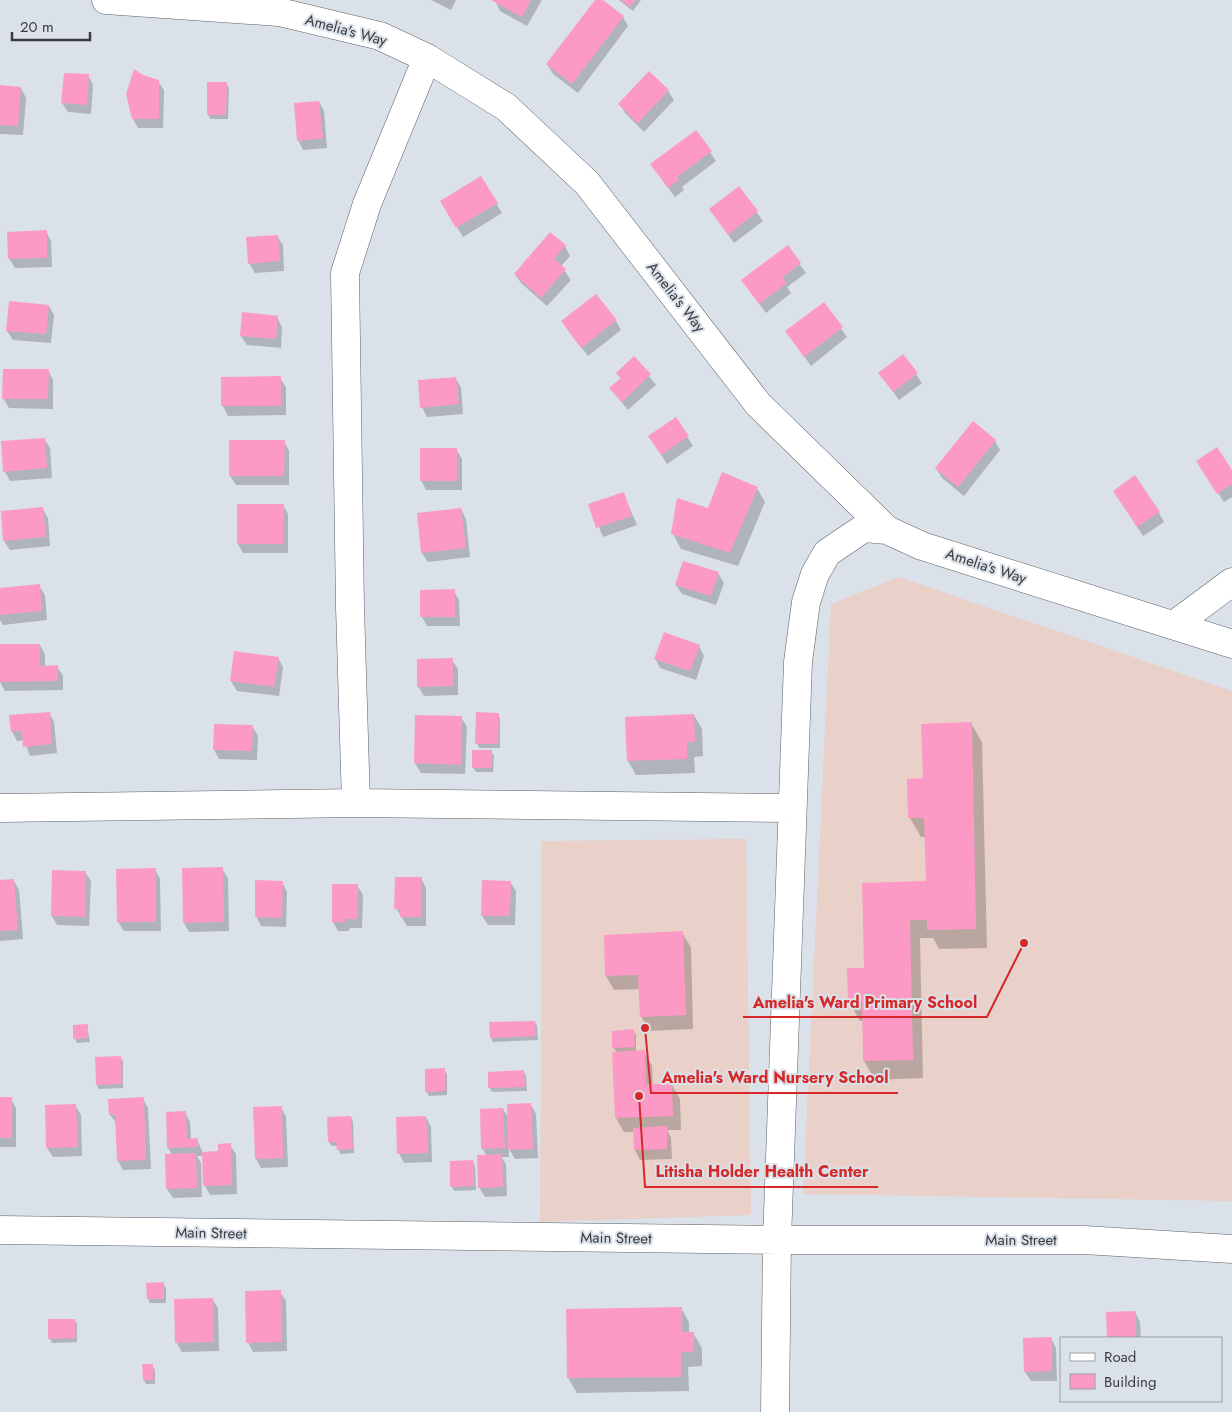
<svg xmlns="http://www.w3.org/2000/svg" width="1232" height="1412" font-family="Jost,sans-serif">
<rect width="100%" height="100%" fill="#dae1e9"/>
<path fill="#e9d0c9" d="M899 577 1232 691V1201L803 1194 831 604Z
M746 839 751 1215 540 1222 542 841Z"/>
<path fill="#0003" d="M431 0H456L451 10Z
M495 0H542L527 26 500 11Z
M597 0H601L623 17 628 26 578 93 553 74 547 64Z
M619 0H641L633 11Z
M88 75 93 85 91 114 68 112 62 103Z
M143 76 158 81 164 90 163 128H138L133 119Z
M226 84 229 88 228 119H210L208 114Z
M0 87 21 88 26 98 23 135 0 134Z
M668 91 674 100 644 132 625 113 620 104Z
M319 102 324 111 327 148 303 150 298 140Z
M710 152 716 161 682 187 684 190 675 197 652 165Z
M481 178 502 213 463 237 442 202Z
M739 188 763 221 734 243 710 209Z
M46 231 51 241 52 267 15 268 9 258Z
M277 236 283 245 284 271 255 273 249 263Z
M565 246 570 256 561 266 571 280 547 306 521 283 515 274Z
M787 247 806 273 787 287 791 293 766 313 743 281Z
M823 304 847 337 811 366 787 332Z
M49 306 54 315 51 343 13 340 7 331Z
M277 317 282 327 281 348 247 345 241 336Z
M616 321 621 330 588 356 562 322Z
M903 356 922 383 899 400 880 373Z
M634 358 656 385 628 410 611 389 621 379 618 373Z
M48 370 53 380V409L9 408 3 398Z
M222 378H280L286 387V415L228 416 223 406Z
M455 378 461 387 463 414 427 417 422 407Z
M676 419 693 446 667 464 655 445Z
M44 439 50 448 52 478 10 481 5 472Z
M284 441 289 451V485H236L230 476Z
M995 441 1000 450 964 496 942 478 936 468Z
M456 449 462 459V490H426L421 480Z
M1203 471 1232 472V497L1224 502Z
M757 488 765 502 738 566 681 549 673 534 709 509Z
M623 493 637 525 603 537 590 505Z
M1120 500 1159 513 1164 522 1143 536Z
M283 505 288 514V553H243L238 544Z
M42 508 48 518 50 546 10 550 4 541Z
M461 509 466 519 470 557 428 562 422 553Z
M718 573 724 583 716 605 682 594 676 585Z
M39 586 45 595 47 620 3 625 0 620V590Z
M454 591 459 600 460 626H427L422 617Z
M0 645H40L45 654V667L57 666 63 676V690L5 691 0 682Z
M699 646 704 656 696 680 660 668 655 658Z
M278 658 283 667 279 696 237 691 231 681Z
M452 660 458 669V695L424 696 418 686Z
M49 713 54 722 57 753 30 756 24 740 17 741 12 731Z
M498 714 500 718V748H479L477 743Z
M694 715 702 729 703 756 694 757 695 773 636 775 628 761 626 718Z
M417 716 461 717 467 727 465 774 421 773 415 763Z
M971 723 982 742 987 948 939 949 933 938H920L923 1078 875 1080 864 1061V1021H860L849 1002 866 969 927 883 926 837H921L910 818 924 780Z
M252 726 258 736 257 760 219 759 214 750Z
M491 751 494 756 493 772H476L473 767Z
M155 869 160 879 161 931H124L118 922Z
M222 869 228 878 229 931 189 932 184 923Z
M85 872 91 881 89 926 57 925 52 916Z
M421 878 426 888V926H407L396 908Z
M14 881 19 890 23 939 0 941V882Z
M282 882 287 892 286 927 261 926 256 916Z
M510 882 516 891 515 925H488L482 916Z
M357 885 363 895 362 928H350L349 931H338L333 922Z
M682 933 691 947 693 1029 649 1031 641 1016 640 989 614 990 606 976Z
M535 1022 537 1026 538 1040 493 1042 491 1038 490 1024Z
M87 1026 90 1042 77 1043 75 1038Z
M633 1031 636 1035V1052H644L652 1066 653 1085H672L680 1099 681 1130H667L671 1137 672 1159 640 1160 635 1150 634 1132H624L616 1118 617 1053 613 1047Z
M120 1057 123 1061V1088L99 1089 97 1085Z
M444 1070 447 1074V1095L429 1096 426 1091Z
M524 1072 526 1076 527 1091 492 1092 490 1088 489 1073Z
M0 1099H11L16 1108V1147H0Z
M143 1099 148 1108 151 1169 123 1170 118 1161 117 1124 110 1115Z
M75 1105 81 1115 82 1156 53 1157 47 1148Z
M531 1105 536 1114 538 1158 515 1159 509 1149V1157H502L506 1165 507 1196 485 1197 479 1187 487 1156 482 1148 503 1109 509 1119Z
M281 1107 286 1117 288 1167 261 1168 256 1159Z
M185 1112 190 1122 191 1140H197L203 1153 219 1152 230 1145 236 1154 237 1194 210 1195 205 1186 204 1156H197L201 1163 202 1197 173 1198 167 1189 166 1155H172L168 1148Z
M351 1117 353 1122 354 1153 340 1154 338 1146H332L329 1142Z
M426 1117 431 1127 432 1162 404 1163 399 1153Z
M473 1161 475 1166 476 1190 454 1191 452 1187 451 1162Z
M147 1284H163L166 1288V1303H150L148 1299Z
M280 1292 286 1301 287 1351 253 1352 248 1342Z
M212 1299 218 1308 219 1351 182 1352 176 1342Z
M681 1308 689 1322V1333H693L702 1348V1366L688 1367 689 1391 577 1393 568 1378V1310Z
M1135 1312 1140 1322 1141 1338H1108L1107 1313Z
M75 1320 77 1324V1342L52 1343 50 1339Z
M1051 1338 1056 1348 1057 1381H1031L1025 1372 1024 1339Z
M152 1365 155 1370V1384H146L144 1380 143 1366Z"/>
<path fill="#fc9ac5" d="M491 0H531L522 17Z
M595 0H603L624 16 572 84 546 64Z
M621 0H635L630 7Z
M134 69 143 75 159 80V119H132L126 94Z
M649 71 669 90 638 123 618 104Z
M64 73 89 74 87 105 61 103Z
M207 82H227L226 115H207Z
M0 85 21 87 18 126 0 125Z
M319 101 323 138 297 141 294 103Z
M696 130 712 151 677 177 679 180 668 188 650 164Z
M481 176 498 203 456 228 440 201Z
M739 186 758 211 728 235 709 209Z
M47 230V258L8 259 7 232Z
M550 232 566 245 554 259 566 269 541 298 514 274Z
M278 235 280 261 248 264 246 237Z
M788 245 801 263 782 278 787 283 759 304 741 280Z
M596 294 617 320 581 348 561 321Z
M9 301 49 305 46 334 6 331Z
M824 302 843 327 804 357 785 331Z
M242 312 278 316 276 339 240 336Z
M903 354 918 373 893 392 878 373Z
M634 356 651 374 622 402 609 388 621 378 616 373Z
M3 369H49L48 399H2Z
M281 376V406H221V377Z
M456 377 459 404 420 408 418 380Z
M676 417 689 436 661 455 648 436Z
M973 421 996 440 958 487 935 468Z
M45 438 47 468 3 472 1 441Z
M229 440H285L284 476H229Z
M1217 447 1232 470V484L1217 494 1196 461Z
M420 448H457V481H420Z
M722 472 758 487 730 553 671 534 677 498 708 508Z
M1135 475 1160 512 1137 527 1113 491Z
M624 492 632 516 596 528 588 504Z
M237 504H284L283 544H237Z
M43 507 46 537 3 541 1 511Z
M461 508 466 548 421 553 417 513Z
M683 561 719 572 711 596 675 585Z
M40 584 42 611 0 615V588Z
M455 589V617H420V590Z
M664 632 700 645 690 671 654 659Z
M0 644H40V666L58 665V681L0 682Z
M234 651 279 657 274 687 230 681Z
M453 658V686L417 687V659Z
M50 712 52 744 23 747 22 731 11 732 9 715Z
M476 712 499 713 498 744H475Z
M694 714 695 742H687V759L627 761 625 717Z
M415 715 462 716 461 765 414 763Z
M972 722 976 929 927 930V920H910L913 1060 863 1061 862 1002 848 1003 847 968H864L862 883 926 881 924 818H908L907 779 923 778 921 724Z
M214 724 253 725 252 751 213 750Z
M472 750H492V768H472Z
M223 867 224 922 183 923 182 868Z
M156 868V922H117L116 869Z
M52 870 86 871 85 917 51 916Z
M395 877H422L421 917H400V909H394Z
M14 879 18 930 0 931V880Z
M255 880 283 881 282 918 255 917Z
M482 880 511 881 510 916H481Z
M332 884H358L357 919H345V922H332Z
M683 931 686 1015 640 1017 638 975 605 976 604 935Z
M535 1021 536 1036 490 1038 489 1022Z
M88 1024V1038L73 1039V1025Z
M634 1029 635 1047 612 1048V1031Z
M645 1050 646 1084H672L673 1116 615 1118 612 1052Z
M121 1056 122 1084 96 1085 95 1057Z
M445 1068V1091L425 1092V1069Z
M524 1070 525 1087 488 1088V1072Z
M0 1097H12V1138H0Z
M144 1097 146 1160 117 1161 115 1115H109L108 1099Z
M531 1103 533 1149 508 1150 507 1104Z
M76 1104 78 1147 46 1148 45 1105Z
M282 1106 283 1158 255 1159 253 1107Z
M503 1108 505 1148 481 1149 480 1109Z
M186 1111 187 1139 198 1138V1147L167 1148 166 1112Z
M351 1116 353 1149 337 1150 336 1142H328L327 1117Z
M426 1116 428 1153 397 1154 396 1117Z
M667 1126V1149L634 1150 633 1128Z
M231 1143 232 1185 203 1186 202 1152 218 1151V1144Z
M196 1153 197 1188 166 1189 165 1154Z
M502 1154 503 1187 478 1188 477 1155Z
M473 1160 474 1186 450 1187V1161Z
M164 1282V1299H147L146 1283Z
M281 1290 282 1342 246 1343 245 1291Z
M213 1298 214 1342 175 1343 174 1299Z
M682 1307V1332H694V1352H681V1377L567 1378 566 1309Z
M1136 1311V1338H1107L1106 1312Z
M48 1319H75L76 1338 48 1339Z
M1052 1337V1371L1024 1372 1023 1338Z
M142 1364H153V1380H143Z"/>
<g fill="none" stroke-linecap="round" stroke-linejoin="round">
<g stroke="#5b6168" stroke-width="29">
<path id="minor" d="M106 0 279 12 380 36 427 58 506 107 587 183 758 404 887 530 922 546 1232 644
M1174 625 1232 582
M356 803 350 607 345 273 367 204 427 58
M0 808 356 803 791 808
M0 1230 777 1240H1084L1232 1249
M775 1412 777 1240 798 662 806 602 815 574 827 553 864 528 887 530"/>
</g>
<use href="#minor" stroke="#fff" stroke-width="28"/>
</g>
<g text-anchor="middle" stroke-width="4" stroke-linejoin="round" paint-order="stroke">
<g font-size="15" fill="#393c3f" stroke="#dae1e9">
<text transform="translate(346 30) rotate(15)" y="5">Amelia's Way</text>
<text transform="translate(676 297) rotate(52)" y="5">Amelia's Way</text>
<text transform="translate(986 566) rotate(18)" y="5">Amelia's Way</text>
<text transform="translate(211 1233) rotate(1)" y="5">Main Street</text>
<text transform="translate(616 1238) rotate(1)" y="5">Main Street</text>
<text x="1021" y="1245">Main Street</text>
</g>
</g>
<path fill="none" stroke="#d62828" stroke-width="2" d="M1024 943L987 1017H743M645 1028L651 1093H898M639 1096L645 1187H878"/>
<g fill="#d62828" stroke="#dae1e9" stroke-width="2">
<circle cx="1024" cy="943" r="5"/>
<circle cx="645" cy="1028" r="5"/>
<circle cx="639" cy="1096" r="5"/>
</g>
<g font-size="16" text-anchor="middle" font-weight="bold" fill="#d62828" stroke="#dae1e9" stroke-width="4" stroke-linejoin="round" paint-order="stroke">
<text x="865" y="1008">Amelia's Ward Primary School</text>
<text x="775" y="1083">Amelia's Ward Nursery School</text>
<text x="762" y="1177">Litisha Holder Health Center</text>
</g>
<rect x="1060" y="1337" width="162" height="65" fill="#dae1e9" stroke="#9a9fa5"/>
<rect x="1070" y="1353" width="25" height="8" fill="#ffffff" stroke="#9a9fa5"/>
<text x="1104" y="1362" font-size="15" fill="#393c3f">Road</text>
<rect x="1070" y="1374" width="25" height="15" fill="#fc9ac5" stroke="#9a9fa5"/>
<text x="1104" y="1387" font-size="15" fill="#393c3f">Building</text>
<path d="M12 32v8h78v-8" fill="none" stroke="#393c3f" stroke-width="2.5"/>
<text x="20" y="32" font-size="15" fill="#393c3f" stroke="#dae1e9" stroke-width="4" paint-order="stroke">20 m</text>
</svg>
